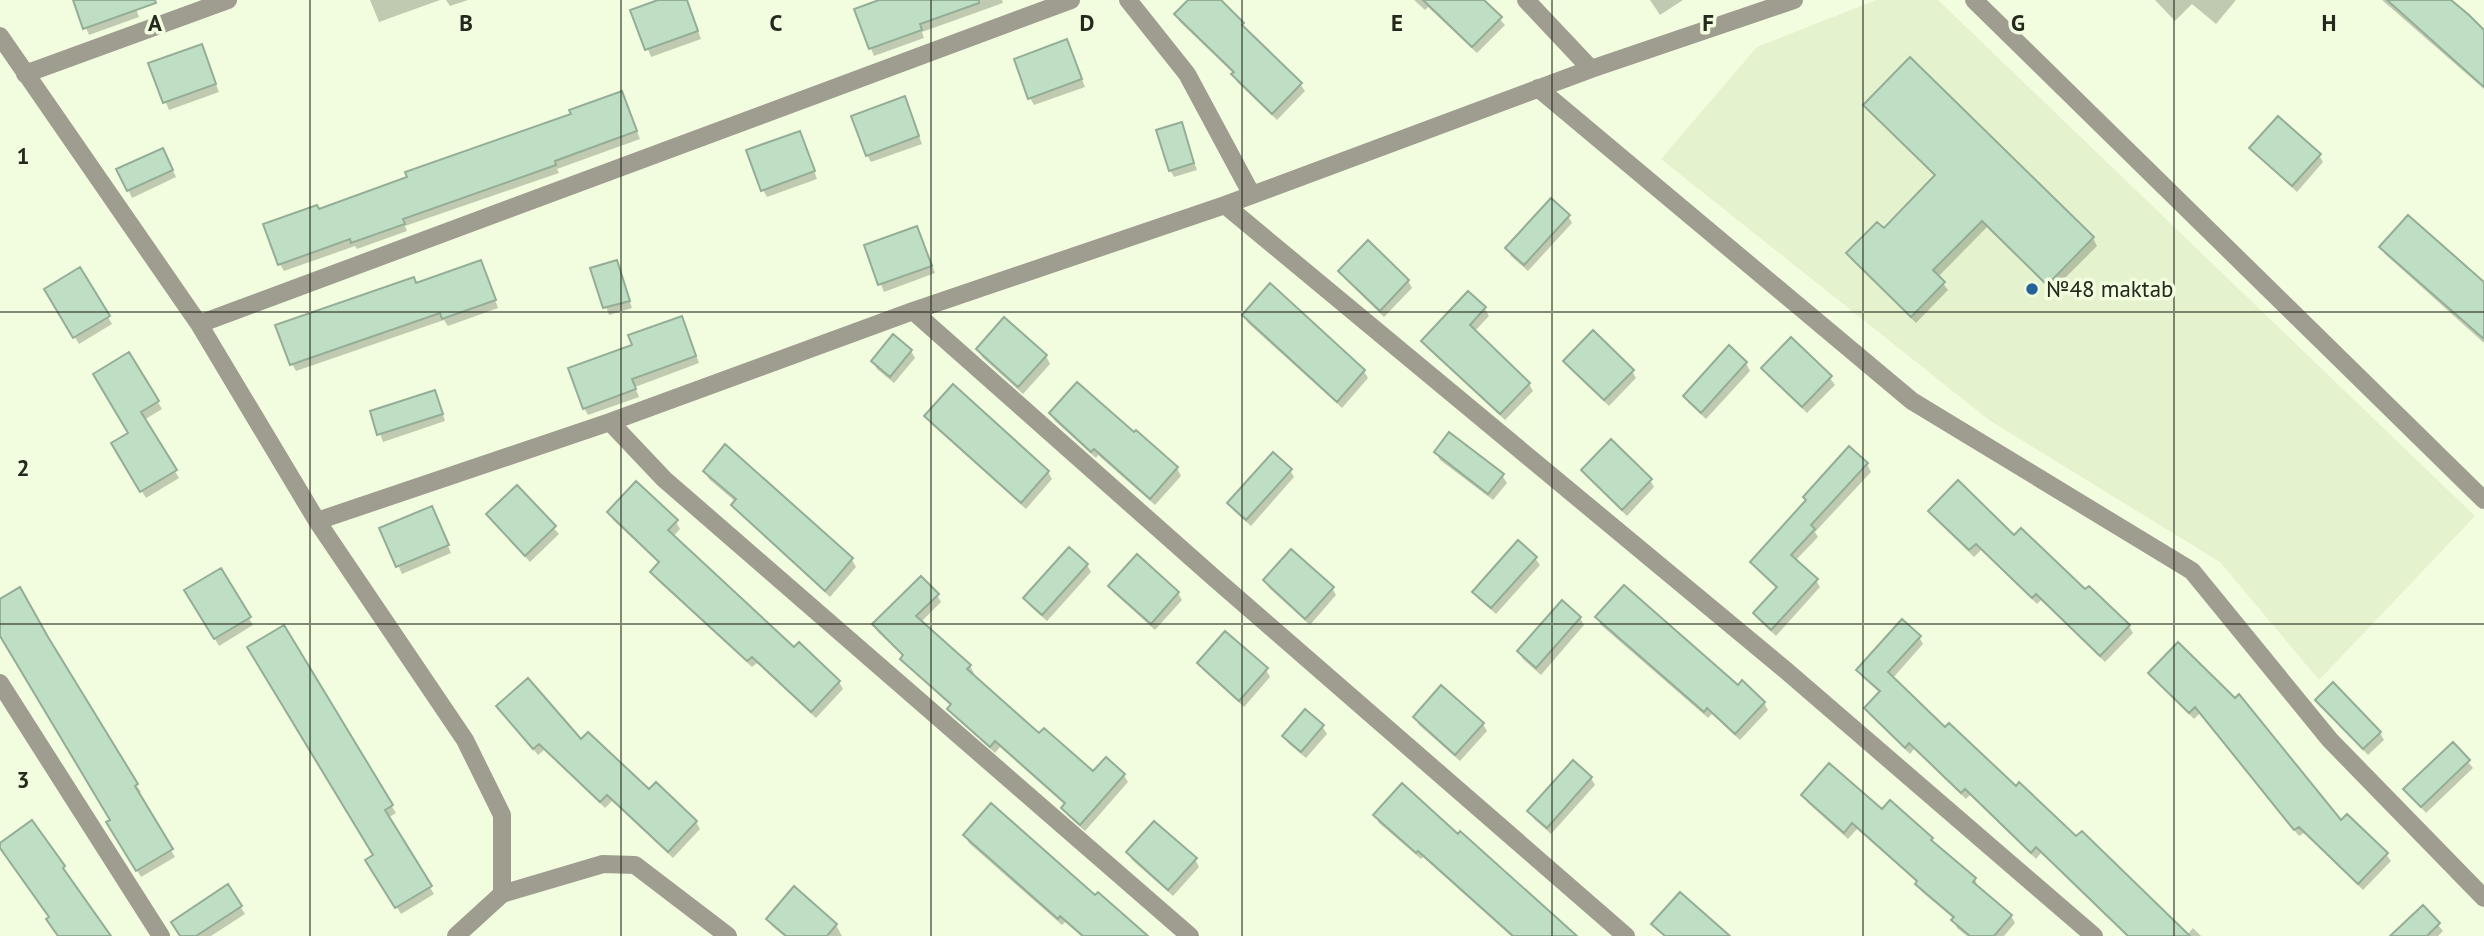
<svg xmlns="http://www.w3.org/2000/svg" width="2484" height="936" font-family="'PT Sans',sans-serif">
<rect width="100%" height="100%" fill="#f1fdde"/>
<path fill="#e4f3cd" d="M1876 0H1938L2475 516 2319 680 2220 562 1989 420 1661 159 1757 47Z"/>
<path fill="#0003" d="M75 0H133L139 17 89 35Z
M370 0H440L379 22Z
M446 0H468L450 6Z
M663 0H687L701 39 651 57 633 11Z
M884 0H1002L1003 3 922 32 924 38 874 56 856 10Z
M1190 0H1217L1300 84 1305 91 1277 120 1237 82 1234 74 1180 22 1176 15Z
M1414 0H1482L1505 25 1477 53 1428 7 1425 10Z
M1650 0H1683L1660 15Z
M2155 0H2236L2216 24 2192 4 2175 21Z
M2382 0H2448L2484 32V89Z
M201 46 219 92 169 110 150 64Z
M1070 48 1085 87 1034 105 1030 98Z
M622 93 640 139 557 169 559 173 405 226 407 231 357 249 355 246 284 271 280 264 319 211 573 115Z
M1865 105 2093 238 2097 246 2052 291 1987 227 1938 277 1948 290 1916 323 1852 260 1848 253 1884 230 1936 177 1870 112Z
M908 106 922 144 871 162 867 155Z
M1181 124 1197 170 1174 177 1170 170Z
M803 140 817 179 767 197 763 190Z
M2251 148 2319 155 2323 162 2297 192 2256 155Z
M167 157 176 177 132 198 119 170Z
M1568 216 1572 223 1528 271 1511 256 1507 248Z
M917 228 935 273 884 292 866 246Z
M2381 247 2484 284V343L2385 254Z
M616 262 632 308 609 315 593 269Z
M484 269 498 308 448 326 444 320 296 371 292 364Z
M80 270 112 324 79 344 46 290Z
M1341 272 1408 281 1412 288 1384 317 1345 279Z
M1270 286 1364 371 1368 378 1342 408 1248 323 1244 316Z
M1468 293 1485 309 1489 316 1474 332 1529 384 1533 391 1505 420 1427 348 1423 341Z
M685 325 699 363 635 387 639 397 588 415 584 408Z
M1729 347 1746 363 1750 371 1706 419 1689 403 1685 396Z
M978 350 1046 356 1050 364 1023 394 982 357Z
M911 351 915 358 894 383 877 369 873 361Z
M129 355 162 409 144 420 179 478 146 498 113 444 130 433Z
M1565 361 1632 371 1636 378 1609 406 1569 368Z
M1763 368 1830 378 1835 385 1807 413 1767 375Z
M438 399 445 421 383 442 372 412Z
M1051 414 1134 434 1136 432 1177 468 1181 476 1155 505 1098 455 1096 458 1055 421Z
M926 416 1048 472 1052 479 1026 509 930 423Z
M725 447 852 560 856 567 830 597 738 512 734 505 736 502 709 479 705 472Z
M1849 449 1867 464 1871 472 1815 532 1818 537 1795 561 1816 580 1820 587 1776 636 1759 620 1755 613 1777 589 1756 569 1752 562 1808 501Z
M1436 453 1502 475 1507 483 1493 500 1440 460Z
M1290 470 1294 477 1251 526 1234 511 1229 503Z
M1583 470 1650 480 1654 487 1627 516 1587 477Z
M517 487 559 534 530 562 488 515Z
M1930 511 2014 537 2085 592 2089 588 2129 626 2133 633 2105 662 2041 600 2037 604 1981 550 1974 557 1934 518Z
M609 513 676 522 680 529 673 537 794 649 839 682 843 689 816 718 757 663 752 667 656 579 652 572 660 564 613 520Z
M435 515 451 553 402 574 382 529Z
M1535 558 1540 565 1496 614 1479 599 1474 592Z
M1087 565 1091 572 1047 621 1030 606 1026 599Z
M220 571 253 625 219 646 187 591Z
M1265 581 1332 588 1336 595 1310 625 1269 588Z
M1110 586 1178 593 1182 600 1155 630 1114 593Z
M937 595 941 602 921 622 970 666 974 673 972 676 1039 736 1094 774 1124 775 1128 782 1085 831 1067 815 1063 808 1065 805 1000 747 995 753 954 716 950 709 952 707 907 666 902 659 904 657 878 632 874 625Z
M0 601 48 641 136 785 141 792 137 794 175 857 141 877 109 823 112 821 0 634Z
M1563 603 1580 618 1584 625 1541 675 1523 659 1519 652Z
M1597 618 1738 687 1764 703 1768 710 1740 740 1712 714 1708 718 1601 625Z
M283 628 396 813 388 818 434 894 401 914 368 860 376 855Z
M1919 637 1923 644 1892 679 1945 730 2187 935 2193 928 2201 936H2127L2041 853 2036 859 1970 795 1966 799 1914 749 1910 754 1870 715 1866 708 1880 693 1862 677 1858 670Z
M2178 645 2340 823 2386 854 2391 861 2363 890 2304 833 2299 836 2200 713 2194 719 2155 680 2150 673Z
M1199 663 1266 670 1270 677 1244 707 1203 670Z
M2317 700 2380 733 2384 740 2368 755 2322 707Z
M498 706 581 742 649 792 656 785 696 822 700 829 673 858 612 801 605 808 544 750 538 755Z
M1415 718 1483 724 1487 731 1460 761 1419 725Z
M1322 726 1327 734 1306 758 1289 744 1284 737Z
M2453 744 2473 768 2426 813 2405 789Z
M1591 778 1595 785 1551 834 1534 819 1530 811Z
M1803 795 1931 839 1935 846 1975 879 1978 888 2011 916 2015 923 2004 936H1967L1957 928 1954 919 1921 891 1918 883 1857 829 1848 839 1807 802Z
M1375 816 1574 936H1511L1423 857 1421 859 1379 823Z
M965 835 1095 897 1147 936H1081L1065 922 1062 925 969 843Z
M1128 853 1195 859 1199 867 1173 896 1132 860Z
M228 887 245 914 211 936H182Z
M2423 907 2443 931 2438 936H2392Z
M768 919 836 925 842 936H784L772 926Z"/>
<path fill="#bedfc3" stroke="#94ad97" stroke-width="2" d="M73 0H155L156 3 83 29Z
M658 0H687L698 31 645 50 630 10Z
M879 0H979V3L920 24 922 30 869 49 854 9Z
M1188 0H1221L1244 23 1242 25 1302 83 1272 114 1231 74 1234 72 1174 14Z
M1423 0H1484L1502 17 1472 47Z
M2387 0H2451L2469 15 2484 30V87Z
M1067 39 1082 79 1028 99 1014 59Z
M202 44 216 84 163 103 148 63Z
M1910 57 2094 237 2047 285 1982 221 1933 270 1945 282 1911 317 1846 253 1877 222 1884 228 1935 175 1863 105Z
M622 91 637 131 555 161 556 165 403 219 405 224 351 243 350 239 278 265 263 224 317 205 319 209 407 177 405 172 571 114 569 110Z
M905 96 919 136 866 156 851 116Z
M2278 116 2321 154 2292 186 2249 148Z
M1182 122 1194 163 1169 171 1156 130Z
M800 131 815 171 761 191 746 150Z
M163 148 173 170 127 191 116 169Z
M1551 198 1570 215 1524 265 1505 248Z
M2408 215 2484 282V339L2379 247Z
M917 226 932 266 878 285 864 245Z
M1368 240 1409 280 1380 311 1338 271Z
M481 260 496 300 442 319 440 313 290 365 275 325 414 277 416 283Z
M617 260 630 301 603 308 590 268Z
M80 267 110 316 73 338 44 289Z
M1270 283 1365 370 1337 402 1242 315Z
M1468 291 1486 307 1470 325 1530 383 1500 414 1421 341Z
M682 316 696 356 632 379 636 389 583 409 568 368 632 345 628 335Z
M1004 317 1047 355 1018 387 976 349Z
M1593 330 1634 370 1604 400 1563 361Z
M893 334 912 350 890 377 871 361Z
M1791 337 1832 376 1802 407 1761 368Z
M1729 345 1747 362 1701 413 1683 396Z
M129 352 159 401 141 412 177 470 140 492 111 443 128 433 93 374Z
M1077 382 1134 432 1136 430 1178 467 1150 499 1094 449 1091 452 1049 413Z
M953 384 1049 471 1021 503 924 416Z
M435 390 443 414 377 435 370 411Z
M1449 432 1504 474 1488 494 1434 452Z
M1611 439 1652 479 1622 510 1581 470Z
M725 444 853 558 825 591 731 505 736 499 703 471Z
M1849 446 1868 463 1811 525 1815 529 1791 555 1818 579 1771 630 1753 613 1777 587 1750 562 1806 500 1803 497Z
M1273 452 1292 469 1246 520 1227 503Z
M1958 480 2014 535 2021 528 2085 589 2089 586 2130 625 2100 656 2036 594 2032 598 1976 544 1969 550 1928 511Z
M636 481 678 520 668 530 794 647 799 642 840 681 811 712 752 657 747 661 650 572 659 562 607 512Z
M517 485 556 526 525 556 486 514Z
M432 506 449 545 396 567 379 528Z
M1518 540 1537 557 1491 608 1472 592Z
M1069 547 1088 564 1042 615 1023 598Z
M1291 549 1334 587 1305 619 1263 580Z
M1137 554 1179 592 1151 624 1108 586Z
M221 568 251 617 214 639 184 590Z
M921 576 939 594 916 616 971 665 967 669 1039 733 1044 728 1093 771 1106 757 1125 774 1080 825 1061 808 1065 803 995 741 990 747 947 709 951 704 900 659 903 655 872 624Z
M1624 585 1738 685 1742 680 1765 702 1735 734 1707 708 1704 712 1595 617Z
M20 587 48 637 138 784 135 786 173 849 136 871 106 822 110 820 0 636V599Z
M1562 600 1581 617 1536 668 1517 651Z
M1902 619 1921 636 1888 672 1945 727 1949 723 2016 786 2019 782 2076 836 2082 831 2190 936H2128L2036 847 2031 853 1965 789 1961 793 1909 743 1905 748 1864 708 1880 691 1856 670Z
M284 625 393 805 385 810 432 886 395 908 365 860 373 855 247 647Z
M1225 631 1268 668 1239 701 1197 663Z
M2178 642 2235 698 2239 694 2341 820 2347 814 2388 853 2358 884 2299 827 2294 830 2195 707 2189 713 2148 673Z
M528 678 581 739 588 732 649 789 656 782 697 821 668 852 607 795 600 802 539 744 533 749 496 706Z
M2333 682 2381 732 2363 749 2315 700Z
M1441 685 1484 723 1455 755 1413 717Z
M1305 709 1324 725 1301 752 1282 736Z
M2453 742 2470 760 2421 807 2403 789Z
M1573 760 1592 777 1547 828 1527 811Z
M1829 763 1882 809 1890 800 1933 838 1931 840 1976 878 1973 882 2012 915 1994 936H1970L1951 920 1954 917 1915 884 1917 881 1852 823 1844 833 1801 795Z
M1402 783 1458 834 1460 831 1577 936H1513L1418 851 1416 853 1373 815Z
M991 803 1095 895 1098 892 1148 936H1083L1060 916 1058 919 963 835Z
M32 820 65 866 63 868 111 936H58L46 919 49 917 0 848V843Z
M1154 821 1197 858 1168 890 1126 852Z
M228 884 242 906 196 936H180L171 922Z
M794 886 837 924 827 936H786L766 919Z
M1680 892 1730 936H1665L1651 924Z
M2423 905 2440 923 2427 936H2390Z"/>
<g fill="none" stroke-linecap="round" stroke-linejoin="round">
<path stroke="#9f9d8f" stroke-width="18" d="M1128 0 1187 74 1252 195
M1526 0 1591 69
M1974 0 2484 500
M0 36 199 324 317 521 465 740 502 815V894
M25 74 228 0
M1538 88 1912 401 2192 571 2330 740 2484 898
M1225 205 1783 668 2094 936
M913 311 1212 576 1626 936
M199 324 1071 0
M610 422 664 479 1190 936
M317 521 610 422 913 311 1225 205 1591 69 1794 0
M0 683 161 936
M456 936 502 894 603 864 635 865 728 936"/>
</g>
<path fill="none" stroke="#24281d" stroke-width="2" stroke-opacity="0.55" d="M310 0V936M621 0V936M931 0V936M1242 0V936M1552 0V936M1863 0V936M2174 0V936M0 312H2484M0 624H2484"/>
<circle fill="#246399" stroke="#f1fdde" stroke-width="2.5" cx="2032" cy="289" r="7"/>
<g text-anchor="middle" stroke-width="7" stroke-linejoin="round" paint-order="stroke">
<g font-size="23" fill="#24281d" stroke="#f1fdde" text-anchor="start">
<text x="2046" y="297">№48 maktab</text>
</g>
</g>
<g font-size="23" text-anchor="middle" font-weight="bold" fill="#24281d" stroke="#f1fdde" stroke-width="7" stroke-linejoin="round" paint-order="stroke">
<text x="155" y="31">A</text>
<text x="466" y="31">B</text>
<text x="776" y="31">C</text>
<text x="1087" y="31">D</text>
<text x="1397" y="31">E</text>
<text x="1708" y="31">F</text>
<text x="2018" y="31">G</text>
<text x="2329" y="31">H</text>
<text x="23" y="164">1</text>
<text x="23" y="476">2</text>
<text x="23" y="788">3</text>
</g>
</svg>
